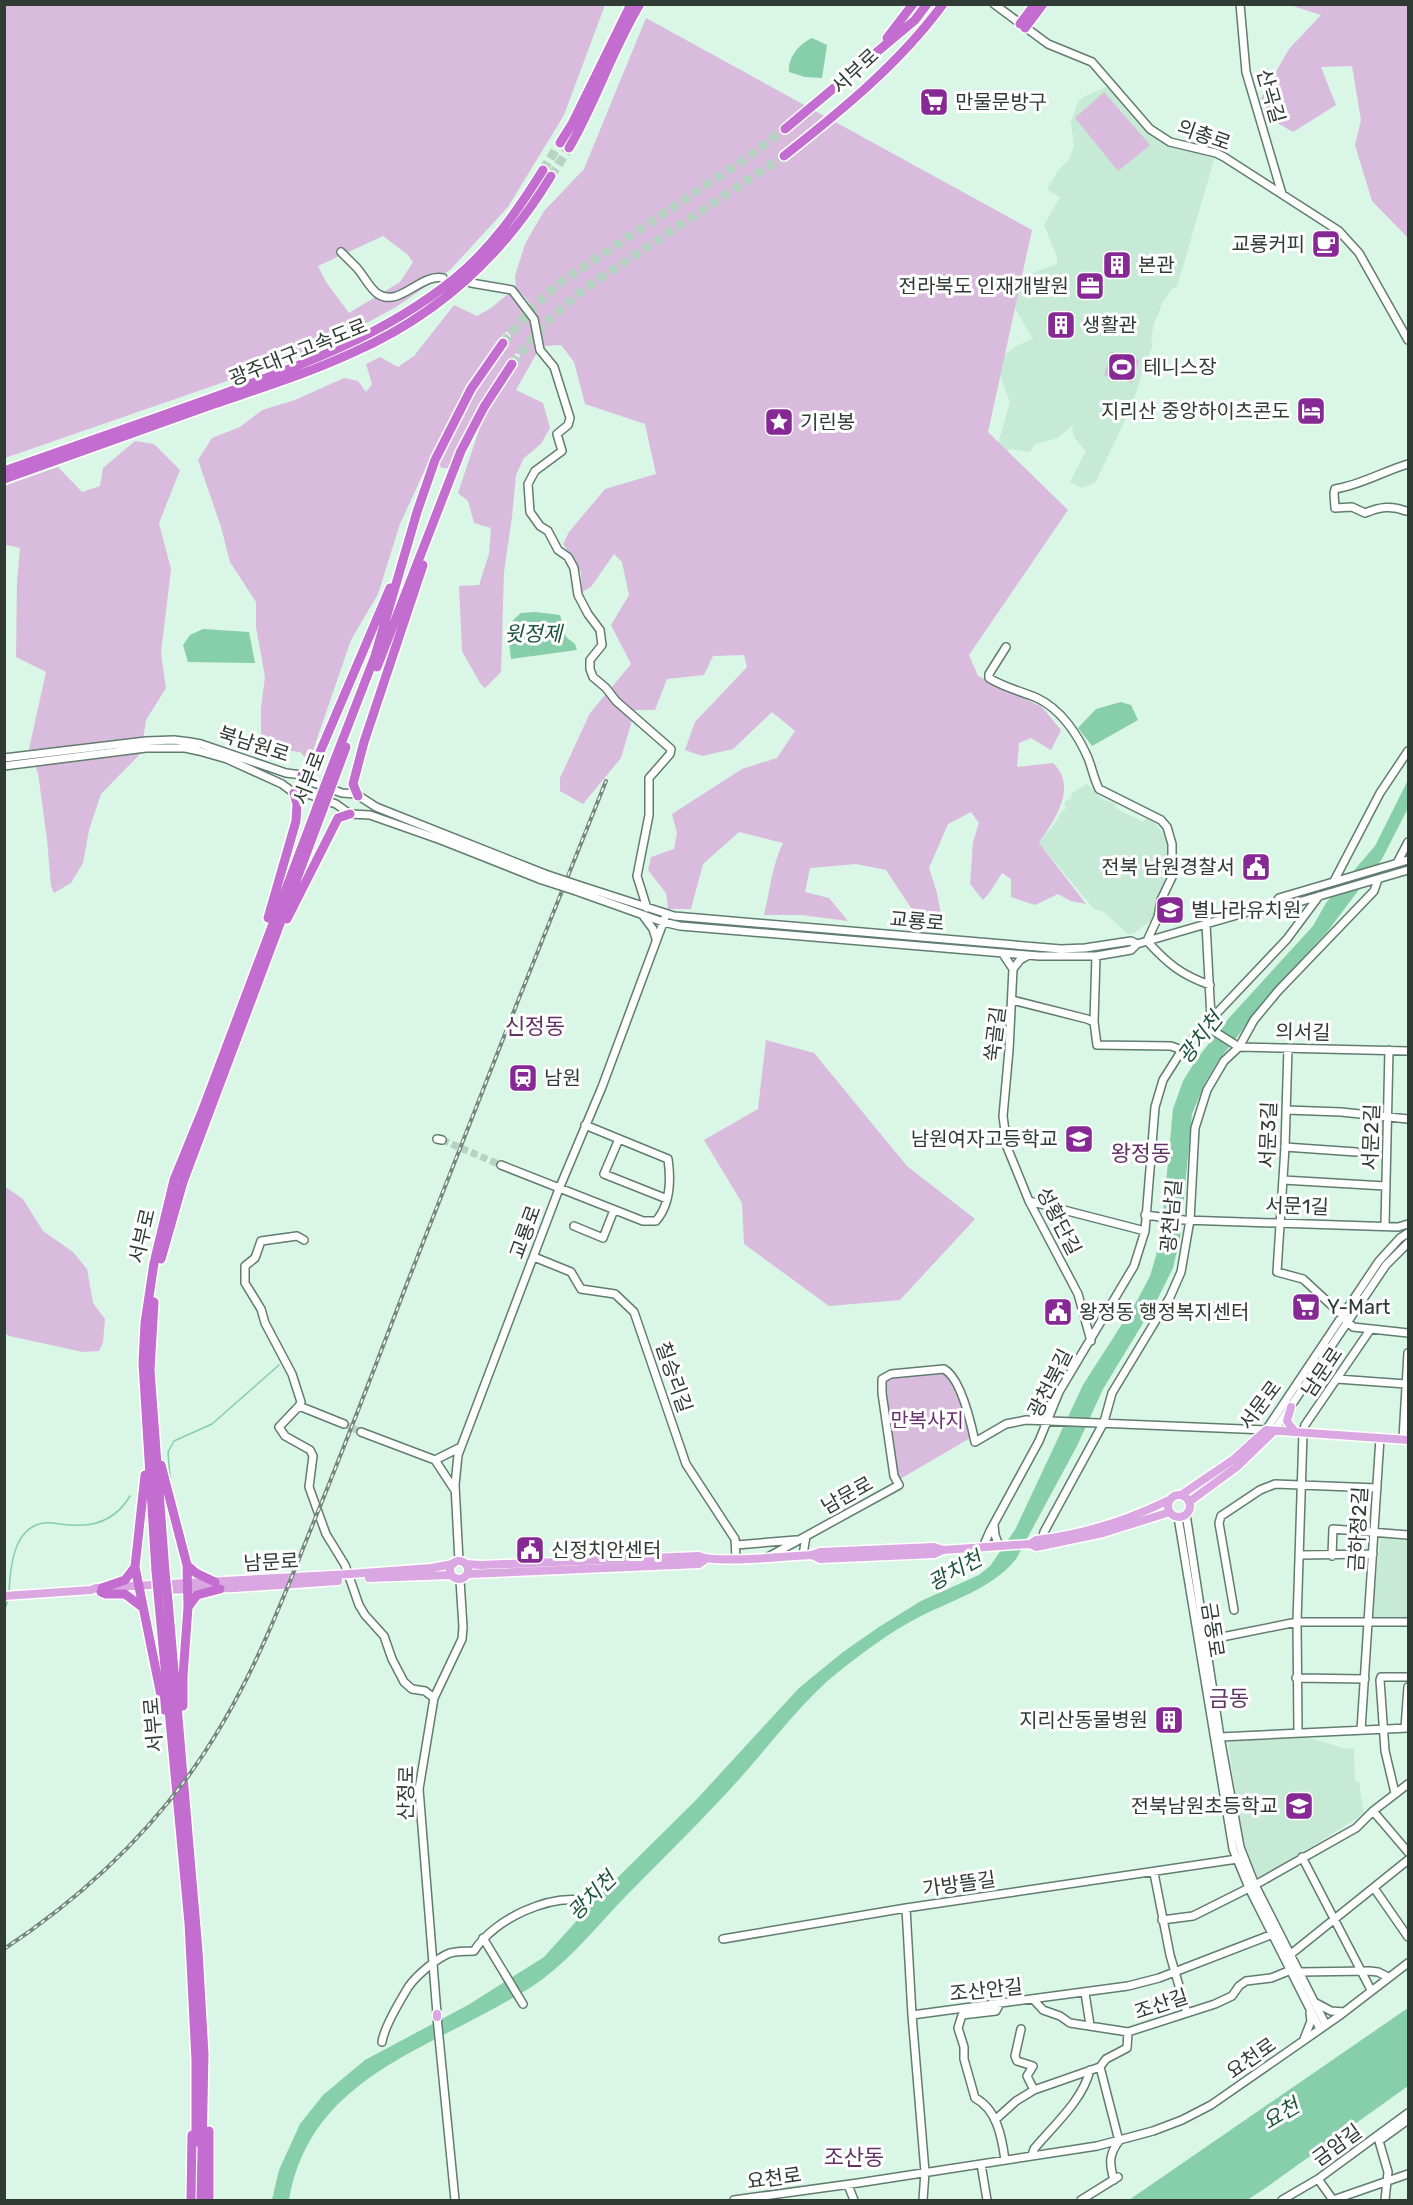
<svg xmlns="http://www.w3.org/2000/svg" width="1413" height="2205" font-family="Rubik,'Noto Sans KR',sans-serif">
<rect width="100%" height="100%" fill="#d9f6e6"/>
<path fill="#c6ead6" d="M1112 85 1159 136 1216 153 1177 287 1172 289 1161 305 1158 316 1155 320 1151 337 1153 344 1134 398V409L1130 410 1095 483 1082 488 1070 482 1086 451 1074 437 1072 426 1058 438 1036 444 1029 452 1011 449 995 455 1010 402 995 362 1018 345 1033 339 1001 285 1057 264V257L1044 225 1060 197 1047 190 1059 169 1068 161 1074 147 1071 122 1078 102 1085 96Z
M1087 784 1102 799 1114 803 1117 809 1143 822 1146 818 1156 824 1169 843V865L1155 918 1134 933 1128 934 1104 912 1094 909 1039 843 1058 819 1061 812 1066 809 1064 802 1071 798 1072 793Z
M1381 1535 1408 1536V1619L1371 1617Z
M1295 1736H1303L1346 1749 1354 1748 1355 1781 1359 1782 1364 1814 1259 1879 1251 1864 1241 1833 1228 1742Z"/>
<path fill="#d9bcdd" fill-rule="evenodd" d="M4 5H605L564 115 508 207 450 270 396 307 317 350 5 458ZM383 236 407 254 413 262 400 282 349 313 326 282 318 266Z
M1290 5H1408V238L1372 201 1355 145 1361 120 1352 66 1321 67 1336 105 1293 132 1272 120 1261 98 1289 49 1321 15Z
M646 18 1032 230 988 432 1068 510 969 655 978 676 1042 707 1061 730 1051 750 1031 738 1019 743 1017 767 1053 763C1078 787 1055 819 1039 843L1086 904 1071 901 1058 894 1035 905 1011 897V879L1002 873 990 892 983 900 970 884 973 842 979 823 971 812 948 824 929 868 937 893 944 930 925 929 886 870 856 864 810 868 805 892 829 898 848 921 801 915H764C770 891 772 865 783 843L739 832 703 864 691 909H668L666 893 648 870 651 857 674 849 677 833 672 814 742 769 777 758 795 731 772 712 733 749 702 756 685 750 695 722 747 667 744 655 713 656 704 675 667 679 655 710H635L621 758 583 804 560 791V778L590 713 631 664 611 625 629 595 622 562 614 554 591 587 582 592 581 572 563 544 569 532 605 489 656 474 645 424 585 404 574 362 561 345 543 346C539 326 535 301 516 290L515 276 525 244 544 211 584 169Z
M1104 92 1150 145 1118 171 1075 118Z
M508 294 521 299 531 316 538 351 516 390 543 403 550 428 541 444 524 458 516 475 512 517 504 572 501 672 485 688 480 683 462 651 459 586 479 585 489 554 491 528 474 523 468 501 458 493 484 415 517 365 520 355 516 353 512 357 480 406 453 464 448 468H442L439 465V460L471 396 507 346 511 336 507 331 499 339 463 393 439 439 400 524 378 594 351 640 309 762 300 752 261 747V707L265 677 256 627V602L230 562 221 527 198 460 212 438 240 427 262 410 295 400 344 378 358 381 366 392 372 384 366 364 380 357 398 367 414 356 454 305 477 316 491 308Z
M1111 352 1139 360 1132 383 1104 375Z
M135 441 154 444 180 470 159 523 171 569 161 653 166 688 146 720 141 753 101 794 89 830 83 863 71 883 54 893 51 886 47 839 38 773 29 749 46 672 16 657 17 582 20 548 7 545 5 547 4 486 58 467 82 492 100 486 103 468Z
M766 1040 814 1053 907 1166 975 1219 900 1300 829 1306 744 1244 742 1203 704 1140 758 1109Z
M4 1186 23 1199 43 1231 73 1252 87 1269 93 1303 105 1319 103 1342 99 1351 83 1352 9 1336 5 1333Z
M937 1371 948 1373 955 1385 972 1437 900 1479 895 1473 885 1381 888 1377Z"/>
<path fill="#87ceaa" d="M812 38 827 45 822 78 805 77 789 72C788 57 799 44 812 38Z
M535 612 560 615 566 637 575 644 577 650 511 659 509 643 513 620 521 613Z
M203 629 249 632 255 663 188 662 183 645 190 635Z
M1121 702 1131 705 1138 720 1092 746 1078 728 1096 709Z
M1408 780V808L1382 859 1327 932 1274 990 1218 1061 1205 1083 1192 1114 1180 1238 1173 1268 1157 1300 1103 1389 1077 1446 1016 1559C992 1589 952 1600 919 1617 890 1632 862 1653 837 1673 804 1700 777 1736 749 1768 710 1813 667 1854 625 1897 599 1924 574 1955 544 1978 531 1988 516 1996 502 2004 412 2055 309 2085 289 2200H272L279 2170 300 2124 323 2095 365 2060 468 2005 544 1957 600 1895 696 1800 799 1688 843 1652 879 1627 921 1601 979 1575 990 1566 1015 1530 1083 1385 1138 1299 1150 1276 1156 1256 1164 1204 1173 1109 1183 1081 1196 1060 1229 1018 1313 926 1326 903 1375 846Z
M1408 2008V2086L1267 2187 1247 2200H1129Z"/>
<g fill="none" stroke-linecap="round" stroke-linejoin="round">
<path stroke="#87ceaa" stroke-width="1.5" d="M170 1478 168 1452 174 1441 212 1424 279 1365
M9 1592C10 1569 13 1527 44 1523 53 1522 63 1525 72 1525 97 1527 117 1518 130 1496
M4 1612 8 1600"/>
<path stroke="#b7d1c3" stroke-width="7" stroke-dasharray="7 3.5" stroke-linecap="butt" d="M442 1140 501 1165
M344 1424 361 1432"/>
<path stroke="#b7d1c3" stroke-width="9" stroke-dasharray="9 4.5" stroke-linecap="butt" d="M543 170 560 143
M551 176 569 148
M503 343 532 308 558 284 741 162 785 129
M512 364 543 325 584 289 784 156"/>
<g stroke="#627c6e" stroke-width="10">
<path id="minor" d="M994 4 1048 44 1092 62 1150 129 1170 142 1216 153 1224 157 1339 231 1359 253 1408 340
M1240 4 1246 72 1282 194
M341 252C346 257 352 263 357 268 364 276 370 289 378 294 399 308 421 273 443 278
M471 283 512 290 534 319 540 350 554 367 570 418 568 425 557 434 562 451 535 471 528 484 530 512 540 526 548 531 558 550 568 557 574 568 578 595 588 614 600 630 602 645 590 660V669L593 677 606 688 616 701 671 749 670 754 649 778V815L637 876 647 908
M1406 511C1391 505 1380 507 1365 513L1352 507 1335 508 1334 493 1335 489C1361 485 1384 471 1408 464
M1006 647 989 674V678C1005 688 1021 691 1037 698 1061 709 1078 735 1088 758 1092 768 1094 779 1099 789L1161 820 1167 827 1172 844V877L1161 900 1158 917 1147 941C1167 963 1181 975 1210 985
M4 758 146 741 174 740 190 742 201 744 286 773 302 775 311 782 342 793 356 794 376 807 545 874
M4 766 146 748H185L199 751 227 759 282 784 294 793 308 794 336 804 350 814 370 815 441 840 542 880
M1397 863 1408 842
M1334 881 1380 793 1408 751
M578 885 674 916 1061 949 1085 948 1131 941 1137 944
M576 891 663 922 680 926 1039 956H1096L1131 950 1137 944 1275 904 1285 906 1408 870
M1275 904 1279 898 1408 860
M644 917 653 929 656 939
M1206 924 1211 1018
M1003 954 1013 969 1009 1050 1003 1116 1007 1147 1029 1201 1078 1294 1091 1341
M1096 956 1094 1022 1097 1045 1171 1046 1182 1050
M1013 969 1020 960 1027 956
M1012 1000 1087 1019 1094 1022
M1204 1025 1239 1047 1408 1051
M1288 1048 1285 1147 1277 1272 1303 1279 1342 1315 1353 1327 1408 1333
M1286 1110 1341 1112 1408 1119
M437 1139 442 1140
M619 1139 604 1174 667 1199
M1285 1147 1356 1152
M501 1165 643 1221H656C670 1205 671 1180 668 1159L585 1125
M1283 1180 1385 1186
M1029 1201 1145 1231
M1145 1215 1184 1220 1398 1227 1408 1224
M1385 1225 1389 1050
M574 1226 603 1238 614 1210
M304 1240 297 1236 261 1241 255 1258 245 1266V1283L261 1309 265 1323 292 1374 301 1402 299 1406 279 1427 285 1436 310 1450 313 1456 309 1487 326 1534 345 1565 359 1605 365 1615 384 1636 392 1659 404 1682 412 1689 425 1691 434 1698
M534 1257 571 1272 581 1289 615 1294 634 1312 686 1464 735 1539 736 1558
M1337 1379 1406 1384
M299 1406 344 1424
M1035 1419 1053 1402
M1274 1431 1386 1265 1408 1243
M361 1432 435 1460
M1403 1439 1408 1353
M454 1489 435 1460 461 1447
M1186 1514 1220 1737 1240 1847 1255 1885 1326 2025
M1178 1517 1233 1849 1249 1888 1320 2029
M994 1525 995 1535 999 1546
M1042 1539 1044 1532 1104 1422 1112 1393 1170 1297 1181 1272 1190 1220 1195 1128 1207 1090 1224 1061 1239 1047 1254 1020 1278 991 1374 891 1378 879
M736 1545 796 1540
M983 1547 990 1531 1039 1441 1059 1392 1134 1266 1145 1231 1155 1107 1163 1080 1182 1050 1287 939 1319 896
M803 1555 806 1536
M1299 1555 1373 1554
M1332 1556 1333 1529 1408 1535
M768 1557 899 1485 894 1476 882 1393V1379L891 1374 944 1369C961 1378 971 1423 975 1442L1006 1424 1026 1420 1266 1430 1379 1261 1400 1238 1408 1233
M459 1561 455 1485 458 1455 559 1189 602 1087 666 915
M1234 1610 1219 1523 1221 1516 1260 1490 1275 1484 1377 1488
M1207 1640 1297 1622H1408
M1296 1678 1365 1679
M1405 1728 1408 1687
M1361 1730 1380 1438
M1298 1732 1297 1622 1303 1433 1305 1425 1370 1330
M1220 1737 1408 1728
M1395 1793 1385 1751 1380 1680 1381 1677H1408
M1373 1811 1408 1852
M1302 1857 1371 1990
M1154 1873 1170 1955 1187 2013
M1374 1888 1408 1937
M1162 1920 1193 1916 1255 1885 1356 1828 1373 1811 1408 1784
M483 1938 523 2004
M723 1939 906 1908
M1291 1954 1408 1860
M1300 1972 1369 1971 1378 1972 1388 1977
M1085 1993 1090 2025
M1033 1999 1043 2010 1060 2016 1070 2023 1128 2032 1215 2004 1232 1996 1239 1986 1246 1981 1271 1978 1291 1970
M1000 2003 996 2011 962 2015 958 2028 964 2047V2059L975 2098C997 2109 1002 2138 1005 2160
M1316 2003 1331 2011 1344 2012
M437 2014 419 1789 434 1698 462 1639 463 1627 460 1580
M912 2015 1128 1986 1159 1978 1273 1934
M437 2017 455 2200
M1021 2029 1015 2056 1017 2061 1033 2066 1027 2076 1034 2090
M1304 2039 1311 2021 1310 2013
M382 2042C384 2027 401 1999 409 1986 418 1974 437 1958 450 1953 458 1951 467 1951 474 1951 494 1919 550 1893 587 1901
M1100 2067 1119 2141C1109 2154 1109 2163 1114 2180
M995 2120 1016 2101 1034 2090 1100 2067 1106 2059 1127 2048 1128 2032
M1032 2155 1034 2149C1053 2126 1083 2100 1090 2070
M981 2164 987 2200
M1318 2179 1333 2200
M848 2185 854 2200
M734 2200 858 2183 1097 2146 1153 2131 1182 2120 1211 2105 1339 2016 1408 1963
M923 2200 925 2172 912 2015 906 1908 1244 1858
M1081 2200 1118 2177
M1282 2200 1318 2179 1408 2113
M1333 2200 1408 2174
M1385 2200 1388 2172 1379 2141 1408 2120"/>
</g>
<g stroke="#fff" stroke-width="11">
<path id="major" d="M1291 1407 1287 1421 1295 1432
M1168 1506a11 11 0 1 1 22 0a11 11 0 1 1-22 0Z
M1181 1495 1234 1459 1266 1430 1408 1440
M1189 1502 1238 1466 1274 1431
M1030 1544 1036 1540C1081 1535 1128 1520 1169 1500
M812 1555 820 1559 934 1554 943 1550
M450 1570a9 9 0 1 1 18 0a9 9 0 1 1-18 0Z
M466 1564 481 1565 699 1556C714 1564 790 1556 812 1555L820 1552 934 1547 943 1550 1030 1544 1036 1547 1103 1533 1170 1512
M468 1574 699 1564 706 1559
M369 1578 451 1575
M163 1590 235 1588 338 1581
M4 1596 91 1590 96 1588 350 1574 431 1568 453 1564
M437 2014V2017"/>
</g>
<g stroke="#fff" stroke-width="12">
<path id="highway" d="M1020 24 1035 4
M1025 28 1043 4
M887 38 913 4
M785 129 915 20 927 4
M560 143 572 124 631 4
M569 148C596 102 612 50 640 4
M784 156C841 111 900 63 943 4
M4 471C72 447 139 424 206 400 294 368 381 338 454 279 492 248 518 210 543 170
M4 479C74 454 144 429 214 404 261 388 309 373 354 352 438 315 504 254 551 176
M377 667 461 451 484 407 512 364
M302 775 314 766 390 588
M327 780 375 656 417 512 435 460 471 389 503 343
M333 782 346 747
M358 796 353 784 364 742 423 565
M268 918 296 821 297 804 294 793
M287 919 338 818 350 814
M161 1259 183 1182 323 809
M154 1302 150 1370 165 1572
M161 1465 187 1565 188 1607 183 1676V1706
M145 1475 135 1567 164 1710
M187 1565 196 1573 215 1582
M156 1571 143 1363 145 1323 154 1263 174 1180 203 1109 317 807
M102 1588 125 1580 135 1567
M101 1592 106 1594H125L142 1607
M168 1601 198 1951 204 2054 201 2200
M159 1603 189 1923 196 2060V2142
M188 1607 197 1595 220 1589
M209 2131V2200
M191 2200 192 2135"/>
</g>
<use href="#minor" stroke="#fff" stroke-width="7"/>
<use href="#major" stroke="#daa7e2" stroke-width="8"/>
<use href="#highway" stroke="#c26dcf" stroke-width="9"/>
<g stroke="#75887e" stroke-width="4">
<path id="rail" d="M4 1949C75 1902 139 1844 189 1775 242 1702 275 1620 308 1536 342 1453 374 1370 406 1286 472 1117 538 949 606 781"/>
</g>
<use href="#rail" stroke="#fff" stroke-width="1.5" stroke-dasharray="4.5" stroke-linecap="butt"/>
<g stroke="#627c6e" stroke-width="10" stroke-linecap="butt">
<path id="minor-bridge" d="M545 874 578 885
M542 880 576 891"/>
</g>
<g stroke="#fff" stroke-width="12" stroke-linecap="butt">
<path id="highway-bridge" d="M317 807 327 780
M323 809 333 782
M156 1571 159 1603
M165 1572 168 1601"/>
</g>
<use href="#minor-bridge" stroke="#fff" stroke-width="7"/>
<use href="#highway-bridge" stroke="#c26dcf" stroke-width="9"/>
</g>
<defs>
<g id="supermarket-square" transform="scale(1.5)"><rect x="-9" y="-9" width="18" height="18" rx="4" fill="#872994" stroke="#fff"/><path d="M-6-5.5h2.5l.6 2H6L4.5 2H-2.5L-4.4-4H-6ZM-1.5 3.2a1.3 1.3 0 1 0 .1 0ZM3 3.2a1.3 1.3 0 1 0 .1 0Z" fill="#fff"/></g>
<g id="cafe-square" transform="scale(1.5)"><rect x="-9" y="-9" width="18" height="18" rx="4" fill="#872994" stroke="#fff"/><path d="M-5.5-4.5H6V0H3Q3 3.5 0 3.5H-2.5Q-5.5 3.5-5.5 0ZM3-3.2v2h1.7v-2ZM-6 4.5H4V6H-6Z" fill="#fff"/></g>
<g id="building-square" transform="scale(1.5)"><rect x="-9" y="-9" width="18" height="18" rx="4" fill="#872994" stroke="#fff"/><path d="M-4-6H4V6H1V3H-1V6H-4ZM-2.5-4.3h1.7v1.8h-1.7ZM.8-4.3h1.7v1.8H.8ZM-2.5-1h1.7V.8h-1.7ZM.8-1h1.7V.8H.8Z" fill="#fff"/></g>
<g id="office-square" transform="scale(1.5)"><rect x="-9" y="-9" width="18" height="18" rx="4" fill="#872994" stroke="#fff"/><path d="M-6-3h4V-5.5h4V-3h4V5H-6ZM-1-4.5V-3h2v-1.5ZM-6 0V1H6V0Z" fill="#fff"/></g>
<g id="stadium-square" transform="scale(1.5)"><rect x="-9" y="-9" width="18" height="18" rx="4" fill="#872994" stroke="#fff"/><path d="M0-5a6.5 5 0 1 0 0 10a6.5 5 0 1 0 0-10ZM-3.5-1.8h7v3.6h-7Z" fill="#fff"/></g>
<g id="hotel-square" transform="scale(1.5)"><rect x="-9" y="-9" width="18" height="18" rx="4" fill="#872994" stroke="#fff"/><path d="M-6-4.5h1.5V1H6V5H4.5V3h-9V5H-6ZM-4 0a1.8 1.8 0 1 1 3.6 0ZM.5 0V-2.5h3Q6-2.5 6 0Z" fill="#fff"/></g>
<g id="sight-square" transform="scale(1.5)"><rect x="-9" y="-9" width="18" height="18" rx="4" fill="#872994" stroke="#fff"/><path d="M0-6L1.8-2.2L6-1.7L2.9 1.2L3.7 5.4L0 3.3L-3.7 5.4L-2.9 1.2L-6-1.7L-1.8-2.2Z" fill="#fff"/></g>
<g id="civic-square" transform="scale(1.5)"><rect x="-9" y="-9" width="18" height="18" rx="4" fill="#872994" stroke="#fff"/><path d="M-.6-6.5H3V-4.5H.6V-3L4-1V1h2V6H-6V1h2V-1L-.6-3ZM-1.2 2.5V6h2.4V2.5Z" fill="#fff"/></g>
<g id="school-square" transform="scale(1.5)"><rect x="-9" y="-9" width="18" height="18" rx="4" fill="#872994" stroke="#fff"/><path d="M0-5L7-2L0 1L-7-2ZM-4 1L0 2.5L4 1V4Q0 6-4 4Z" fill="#fff"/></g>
<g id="station-square" transform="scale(1.5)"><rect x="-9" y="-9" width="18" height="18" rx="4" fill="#872994" stroke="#fff"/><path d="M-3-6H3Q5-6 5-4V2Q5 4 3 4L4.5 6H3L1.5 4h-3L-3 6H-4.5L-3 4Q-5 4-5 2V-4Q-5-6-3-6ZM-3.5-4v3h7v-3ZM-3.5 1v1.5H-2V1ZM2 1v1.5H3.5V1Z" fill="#fff"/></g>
</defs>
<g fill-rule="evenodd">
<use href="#supermarket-square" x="934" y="102"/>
<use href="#cafe-square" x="1326" y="244"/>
<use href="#building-square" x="1117" y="265"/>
<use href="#office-square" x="1090" y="286"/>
<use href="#building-square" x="1061" y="325"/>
<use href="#stadium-square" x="1122" y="367"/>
<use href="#hotel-square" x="1311" y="411"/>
<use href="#sight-square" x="779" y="422"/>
<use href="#civic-square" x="1256" y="867"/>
<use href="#school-square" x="1170" y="910"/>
<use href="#station-square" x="523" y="1078"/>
<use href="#school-square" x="1079" y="1139"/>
<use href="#supermarket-square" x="1306" y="1307"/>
<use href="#civic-square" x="1058" y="1312"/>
<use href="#civic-square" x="530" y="1550"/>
<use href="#building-square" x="1169" y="1720"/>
<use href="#school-square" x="1299" y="1806"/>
</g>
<g text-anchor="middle" stroke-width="6" stroke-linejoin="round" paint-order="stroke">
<g font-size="20" fill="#303b35" stroke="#fff">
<text transform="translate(855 71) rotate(-43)" y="7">서부로</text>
<text transform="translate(1271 96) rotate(74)" y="7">산곡길</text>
<text transform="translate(1204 135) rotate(19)" y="7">의총로</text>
<text transform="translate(298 352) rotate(-22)" y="7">광주대구고속도로</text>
<text transform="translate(254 744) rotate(18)" y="7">북남원로</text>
<text transform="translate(309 778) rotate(-69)" y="7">서부로</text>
<text transform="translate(917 921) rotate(5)" y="7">교룡로</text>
<text transform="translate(1303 1032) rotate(1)" y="7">의서길</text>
<text transform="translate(995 1034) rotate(-83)" y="7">쑥골길</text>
<text transform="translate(1268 1135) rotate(-88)" y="7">서문3길</text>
<text transform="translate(1371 1137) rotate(-88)" y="7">서문2길</text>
<text transform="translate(1297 1206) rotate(2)" y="7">서문1길</text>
<text transform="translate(1171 1216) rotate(-85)" y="7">광천남길</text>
<text transform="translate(1059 1221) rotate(63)" y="7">성황단길</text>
<text transform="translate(525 1232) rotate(-70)" y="7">교룡로</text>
<text transform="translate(142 1236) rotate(-77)" y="7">서부로</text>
<text transform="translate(1322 1372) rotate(-56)" y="7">남문로</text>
<text transform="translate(674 1377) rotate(71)" y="7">칠승리길</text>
<text transform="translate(1050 1383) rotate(-63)" y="7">광천북길</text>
<text transform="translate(1260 1405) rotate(-53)" y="7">서문로</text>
<text transform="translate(847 1495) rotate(-29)" y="7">남문로</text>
<text transform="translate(1358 1529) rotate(-87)" y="7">금하정2길</text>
<text transform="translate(271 1562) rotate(-3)" y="7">남문로</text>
<text transform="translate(1213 1630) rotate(81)" y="7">금동로</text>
<text transform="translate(153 1725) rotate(-95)" y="7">서부로</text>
<text transform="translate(406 1793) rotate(-89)" y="7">산정로</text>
<text transform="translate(959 1884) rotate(-8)" y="7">가방뜰길</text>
<text transform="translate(986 1990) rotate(-6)" y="7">조산안길</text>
<text transform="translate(1161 2004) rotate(-18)" y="7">조산길</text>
<text transform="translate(1251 2058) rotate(-35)" y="7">요천로</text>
<text transform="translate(1337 2145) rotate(-36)" y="7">금암길</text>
<text transform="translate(774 2178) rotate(-8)" y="7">요천로</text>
</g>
<g font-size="20" fill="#303b35" stroke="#fff" text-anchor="start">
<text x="955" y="109">만물문방구</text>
<text x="1305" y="251" text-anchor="end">교룡커피</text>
<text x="1138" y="272">본관</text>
<text x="1069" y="293" text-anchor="end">전라북도 인재개발원</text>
<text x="1082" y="332">생활관</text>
<text x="1143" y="374">테니스장</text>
<text x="1290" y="418" text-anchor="end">지리산 중앙하이츠콘도</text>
<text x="800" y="429">기린봉</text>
<text x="1235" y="874" text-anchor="end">전북 남원경찰서</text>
<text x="1191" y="917">별나라유치원</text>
<text x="544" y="1085">남원</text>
<text x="1058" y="1146" text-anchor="end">남원여자고등학교</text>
<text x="1327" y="1314">Y-Mart</text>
<text x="1079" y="1319">왕정동 행정복지센터</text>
<text x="551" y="1557">신정치안센터</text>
<text x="1148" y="1727" text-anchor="end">지리산동물병원</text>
<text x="1278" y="1813" text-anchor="end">전북남원초등학교</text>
</g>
<g font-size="20" fill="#693171" stroke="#fff">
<text x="927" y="1427">만복사지</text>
</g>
<g font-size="21" font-style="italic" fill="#1d543c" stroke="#fff">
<text x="533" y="641">윗정제</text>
<text transform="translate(1200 1038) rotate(-52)" y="7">광치천</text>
<text transform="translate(955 1571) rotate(-29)" y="7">광치천</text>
<text transform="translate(592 1896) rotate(-45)" y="7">광치천</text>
<text transform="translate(1281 2114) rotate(-31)" y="7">요천</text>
</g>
<g font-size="22" fill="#603266" stroke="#fff">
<text x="535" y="1034">신정동</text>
<text x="1141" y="1161">왕정동</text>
<text x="1229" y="1706">금동</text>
<text x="854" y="2165">조산동</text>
</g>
</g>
<rect width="1413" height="2205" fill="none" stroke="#303b35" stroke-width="12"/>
</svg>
